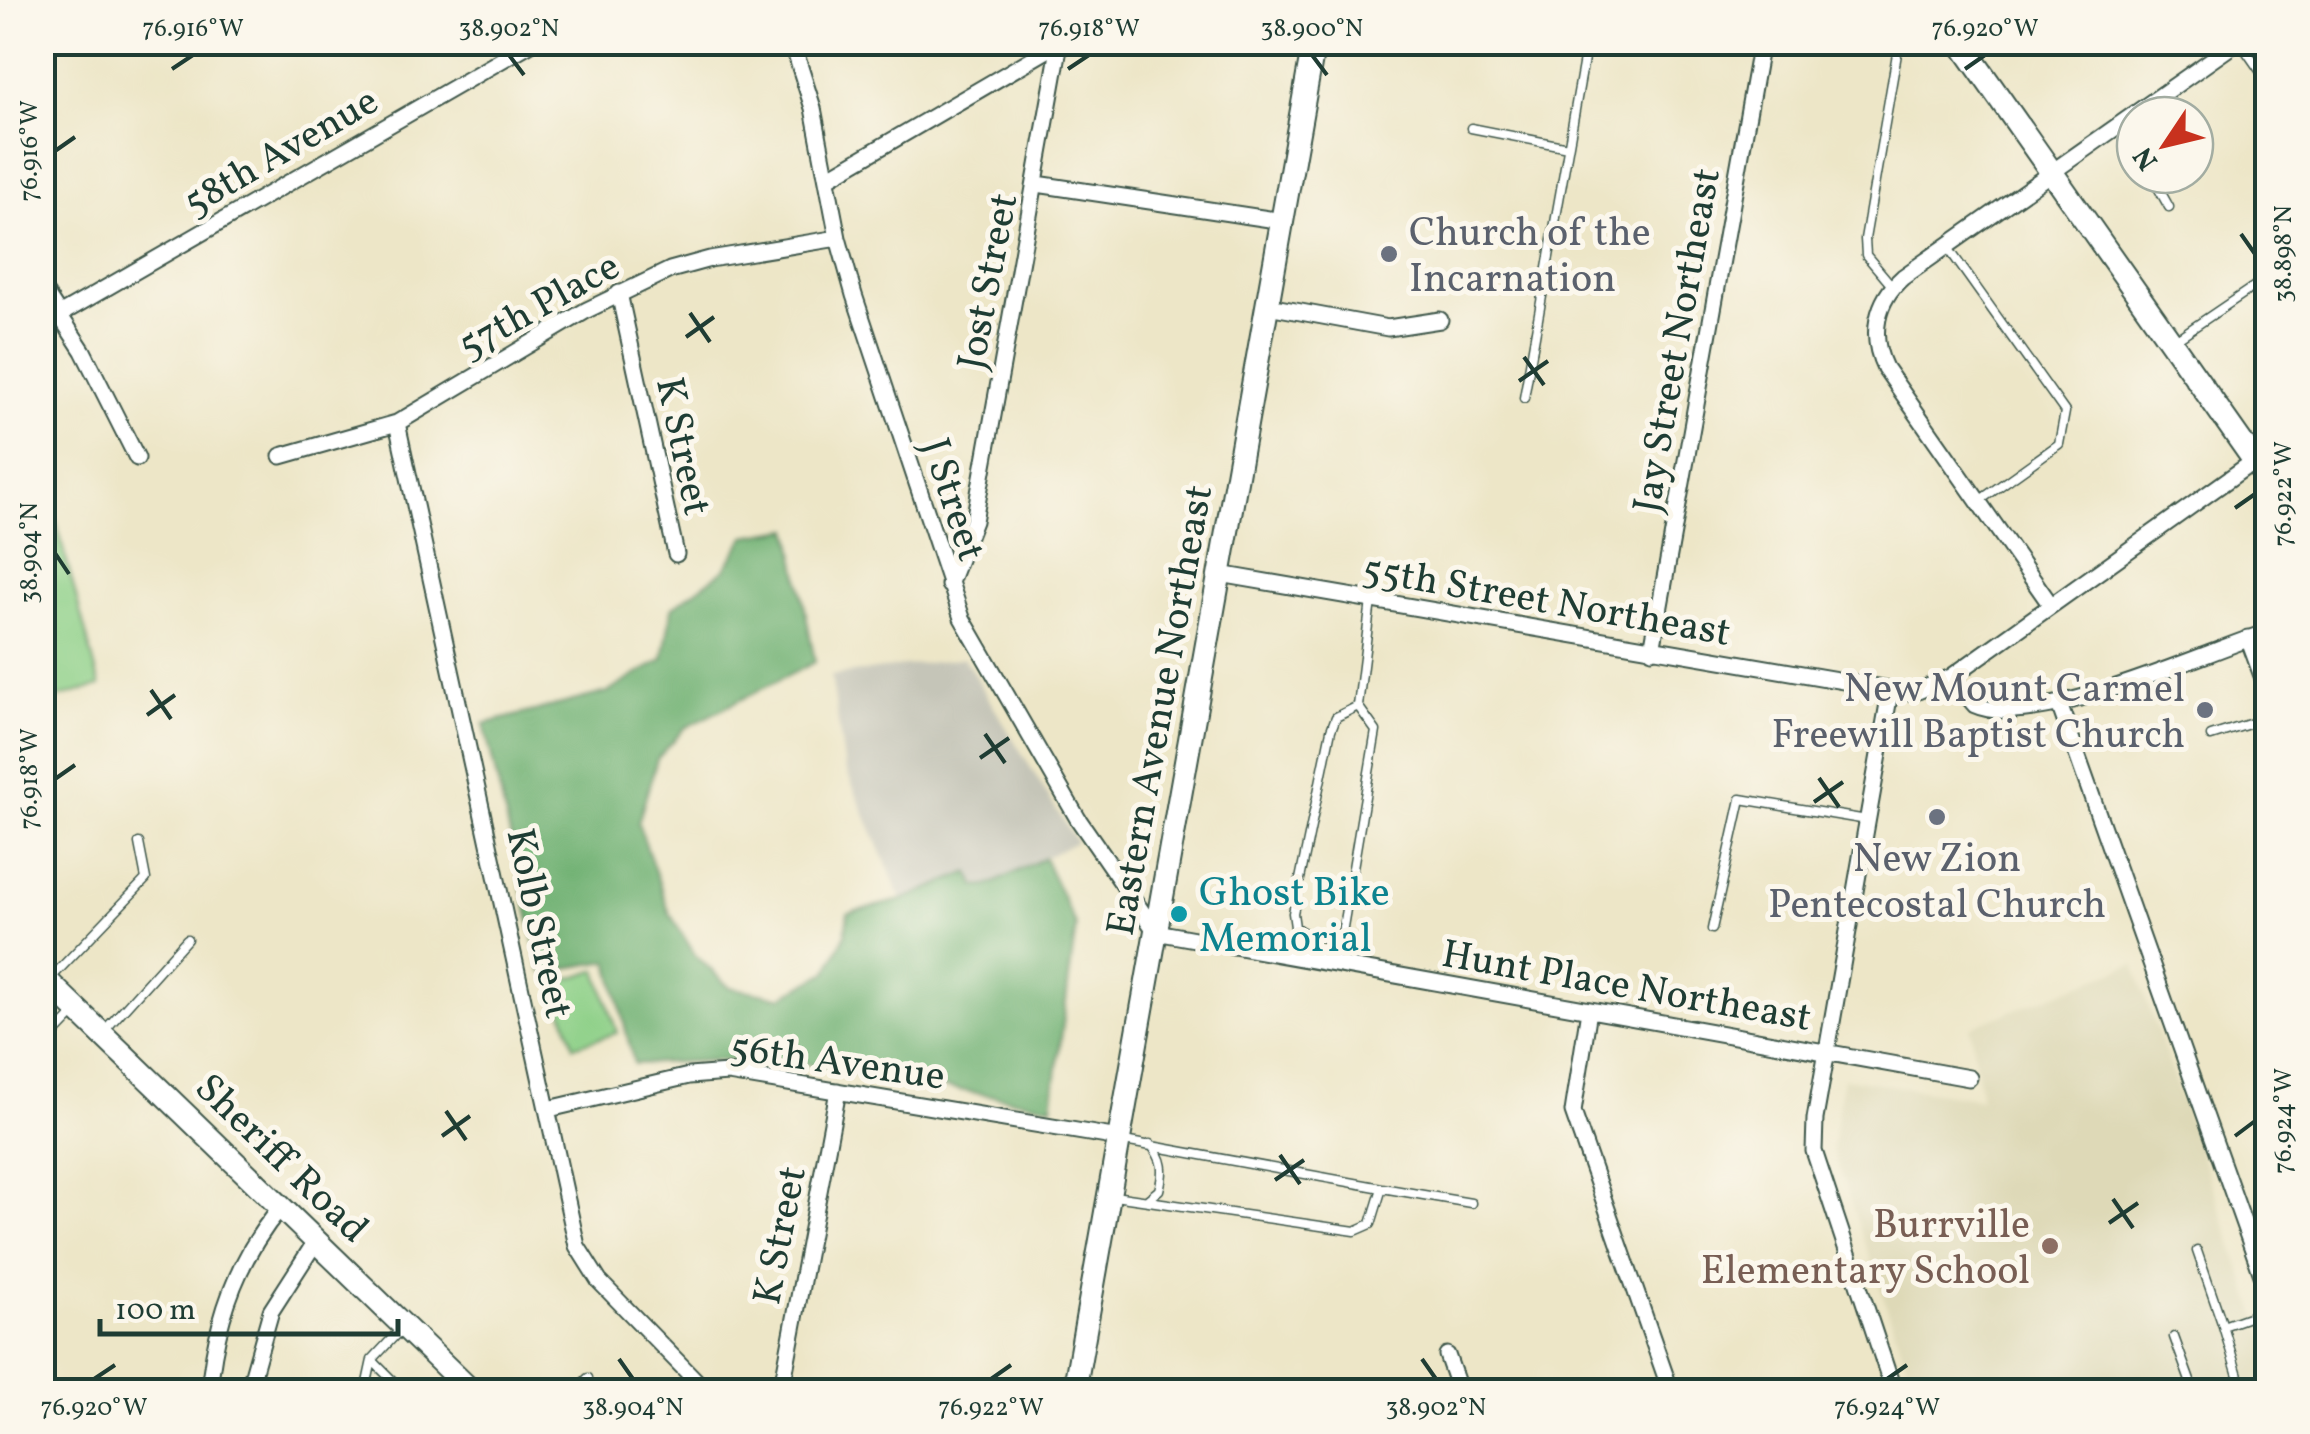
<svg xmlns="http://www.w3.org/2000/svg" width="2310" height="1434" font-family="Vollkorn,serif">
<rect width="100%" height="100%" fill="#fbf7ec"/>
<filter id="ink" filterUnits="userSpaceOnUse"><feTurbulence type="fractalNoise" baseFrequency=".01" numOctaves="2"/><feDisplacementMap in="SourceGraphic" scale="20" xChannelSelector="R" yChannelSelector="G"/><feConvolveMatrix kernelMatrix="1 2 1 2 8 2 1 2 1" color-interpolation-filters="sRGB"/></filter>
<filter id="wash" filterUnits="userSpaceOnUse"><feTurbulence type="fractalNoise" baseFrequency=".0048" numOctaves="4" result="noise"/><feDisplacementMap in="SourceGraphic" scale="40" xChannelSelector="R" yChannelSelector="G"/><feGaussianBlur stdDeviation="2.25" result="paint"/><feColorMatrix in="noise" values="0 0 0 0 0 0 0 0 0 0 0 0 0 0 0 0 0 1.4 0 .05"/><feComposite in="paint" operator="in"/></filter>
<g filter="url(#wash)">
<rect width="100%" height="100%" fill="#ede6c7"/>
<path fill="#ded9b7" d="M2134 964 2267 1344V1391H1916L1832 1149 1843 1078 1981 1099 1970 1027Z"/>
<path fill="#c5c5b8" d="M964 658 1076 842 988 886 976 888 969 872 902 900 845 768 831 676Z"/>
<path fill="#8ed088" stroke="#56865e" stroke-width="2.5" d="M43 473 100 686 43 702H42Z
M597 970 617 1033 574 1046 554 983Z"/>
<path fill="#72b274" stroke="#487854" stroke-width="2.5" d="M790 529 815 662 685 728 657 759 638 823 670 914 695 955 729 987 781 997 827 972 845 935 848 913 902 900 969 872 976 887 988 886 1044 858 1076 926 1052 1106 773 1058 634 1064 609 961 542 972 484 724 608 692 663 659 672 608 725 569 746 536Z"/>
</g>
<g filter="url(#ink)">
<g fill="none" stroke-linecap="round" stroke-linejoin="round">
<g stroke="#3e564a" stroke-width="11">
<path id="service" d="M2240 42 2268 82
M2121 124 2135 148
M1471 128 1568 147
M2151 175 2169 207
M1946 245 2065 412 2059 444 1979 501
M1893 287 1866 255 1865 239 1899 42
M2175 340 2268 277
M1524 398 1587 42
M1358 706 1376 731 1342 933C1329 942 1306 936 1295 927L1293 913 1331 730 1336 717 1358 706 1371 601
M2211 736 2268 718
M1712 929 1741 799 1867 820
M51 978 146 879 139 843
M105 1030 187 939
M42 1047 75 1013
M1382 1188 1471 1203
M1114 1196 1355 1231 1371 1224 1382 1188 1124 1141
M1148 1199 1159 1190C1164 1171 1164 1159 1150 1144
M2197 1251 2223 1326 2268 1310
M2223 1326 2243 1392
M401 1329 372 1360 404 1392
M2174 1337 2194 1392
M365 1392 372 1360
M574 1392 588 1378"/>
</g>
<g stroke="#3e564a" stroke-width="19">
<path id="minor" d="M792 42 813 108 838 238 854 295 962 618 1078 819 1156 932 1969 1078
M828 178 1061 42
M1037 184 1283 221
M42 288 83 351 137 458
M619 293 676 554
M1268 306 1388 328 1440 320
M59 315 533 42
M397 423 577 1246 599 1281 707 1392
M281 456 397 423 587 310 670 270 710 259 838 238
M1220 574 1913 693 1951 677 2268 451
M949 585 974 521 1060 43
M2050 604 1885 368C1869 335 1876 301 1903 277L2237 42
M2248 638 2268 692
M1652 650 1761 42
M1951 677 1975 705C2033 732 2204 652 2268 632
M1890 692 1815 1119 1814 1151 1894 1392
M2059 704 2268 1292
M1589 1010 1573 1112 1671 1392
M549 1109 689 1076 728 1073 1119 1138
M1447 1355 1460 1392
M209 1392C215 1323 236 1260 281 1207
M248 1392 271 1311 316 1241
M781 1392 838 1091"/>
</g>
<g stroke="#3e564a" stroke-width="26">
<path id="secondary" d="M1960 42 2268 480
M42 976 472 1392
M1074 1392 1314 42"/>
</g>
<use href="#service" stroke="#fff" stroke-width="8"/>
<use href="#minor" stroke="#fff" stroke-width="15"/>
<use href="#secondary" stroke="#fff" stroke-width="22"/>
</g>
</g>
<path fill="none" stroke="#1f3d34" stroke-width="4" d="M509 55 524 75M1312 55 1327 75M172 69 193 55M1068 69 1089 55M1965 69 1985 55M55 151 75 137M2241 234 2255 254M690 313 710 342M686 337 714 317M1524 357 1544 385M1519 381 1548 361M2235 508 2255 494M55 553 69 574M151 690 171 719M147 715 175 695M985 734 1005 763M980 758 1009 738M1819 778 1839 807M55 779 75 765M1814 802 1843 782M446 1111 466 1140M442 1136 470 1116M2235 1136 2255 1121M1280 1155 1300 1184M1275 1180 1304 1160M2113 1199 2133 1228M2109 1223 2138 1203M619 1359 633 1379M1422 1359 1436 1379M94 1379 115 1365M991 1379 1011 1365M1887 1379 1907 1365"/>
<g fill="#6b7280" stroke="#fbf7ec" stroke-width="4">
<circle cx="1389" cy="254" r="10"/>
<circle cx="2205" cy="710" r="10"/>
<circle cx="1937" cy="817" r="10"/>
</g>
<circle fill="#0f9aa8" stroke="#fbf7ec" stroke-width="4" cx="1179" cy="914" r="10"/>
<circle fill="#8d6e63" stroke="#fbf7ec" stroke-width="4" cx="2050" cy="1246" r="10"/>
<g text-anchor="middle" stroke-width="10" stroke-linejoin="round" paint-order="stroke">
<g font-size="40" fill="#1f3d34" stroke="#fbf7ec">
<text transform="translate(280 150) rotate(-30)" y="14">58th Avenue</text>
<text transform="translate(986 281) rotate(-79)" y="14">Jost Street</text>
<text transform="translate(538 304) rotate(-29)" y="14">57th Place</text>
<text transform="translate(1675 340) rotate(-80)" y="14">Jay Street Northeast</text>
<text transform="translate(685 446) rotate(78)" y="14">K Street</text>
<text transform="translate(955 499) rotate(72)" y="14">J Street</text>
<text transform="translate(1547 599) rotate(10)" y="14">55th Street Northeast</text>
<text transform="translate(1158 710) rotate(-80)" y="14">Eastern Avenue Northeast</text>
<text transform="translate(541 923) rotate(78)" y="14">Kolb Street</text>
<text transform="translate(1627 984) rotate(10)" y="14">Hunt Place Northeast</text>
<text transform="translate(838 1060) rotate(8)" y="14">56th Avenue</text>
<text transform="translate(283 1157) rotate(44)" y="14">Sheriff Road</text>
<text transform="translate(778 1235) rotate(-79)" y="14">K Street</text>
</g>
<g font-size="40" fill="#5b616d" stroke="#fbf7ec" text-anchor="start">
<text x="1409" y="245">Church of the<tspan x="1409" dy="46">Incarnation</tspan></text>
<text x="2185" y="701" text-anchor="end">New Mount Carmel<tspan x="2185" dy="46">Freewill Baptist Church</tspan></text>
<text x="1937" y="871" text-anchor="middle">New Zion<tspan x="1937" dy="46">Pentecostal Church</tspan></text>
</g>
<g font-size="40" fill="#0d838f" stroke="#fbf7ec" text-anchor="start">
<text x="1199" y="905">Ghost Bike<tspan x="1199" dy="46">Memorial</tspan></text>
</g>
<g font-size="40" fill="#785e54" stroke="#fbf7ec" text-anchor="end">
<text x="2030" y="1237">Burrville<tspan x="2030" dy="46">Elementary School</tspan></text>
</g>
</g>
<rect width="2310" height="1434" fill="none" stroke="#fbf7ec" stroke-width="110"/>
<g transform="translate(2165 145) rotate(235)"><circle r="48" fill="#fbf7ec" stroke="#a3ada2" stroke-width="2.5"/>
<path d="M0-8L18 38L0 25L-18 38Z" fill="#c8321e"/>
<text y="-15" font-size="28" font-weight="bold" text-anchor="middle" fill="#1f3d34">N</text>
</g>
<path d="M100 1319v15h298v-15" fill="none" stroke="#1f3d34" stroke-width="5"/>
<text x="115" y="1319" font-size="30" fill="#1f3d34" stroke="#fbf7ec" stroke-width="8" paint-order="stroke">100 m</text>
<rect x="55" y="55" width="2200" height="1324" fill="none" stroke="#1f3d34" stroke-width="4"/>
<g font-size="25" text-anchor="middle" fill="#1f3d34">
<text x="193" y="36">76.916°W</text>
<text x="509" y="36">38.902°N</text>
<text x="1089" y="36">76.918°W</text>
<text x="1312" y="36">38.900°N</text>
<text x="1985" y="36">76.920°W</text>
<text transform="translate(28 151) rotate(-90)" y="9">76.916°W</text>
<text transform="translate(2282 254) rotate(-90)" y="9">38.898°N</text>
<text transform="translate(2282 494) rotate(-90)" y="9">76.922°W</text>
<text transform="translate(28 553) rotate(-90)" y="9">38.904°N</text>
<text transform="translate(28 779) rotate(-90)" y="9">76.918°W</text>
<text transform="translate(2282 1121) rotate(-90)" y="9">76.924°W</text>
<text x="94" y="1415">76.920°W</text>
<text x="633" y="1415">38.904°N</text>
<text x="991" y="1415">76.922°W</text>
<text x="1436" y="1415">38.902°N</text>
<text x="1887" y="1415">76.924°W</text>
</g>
</svg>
